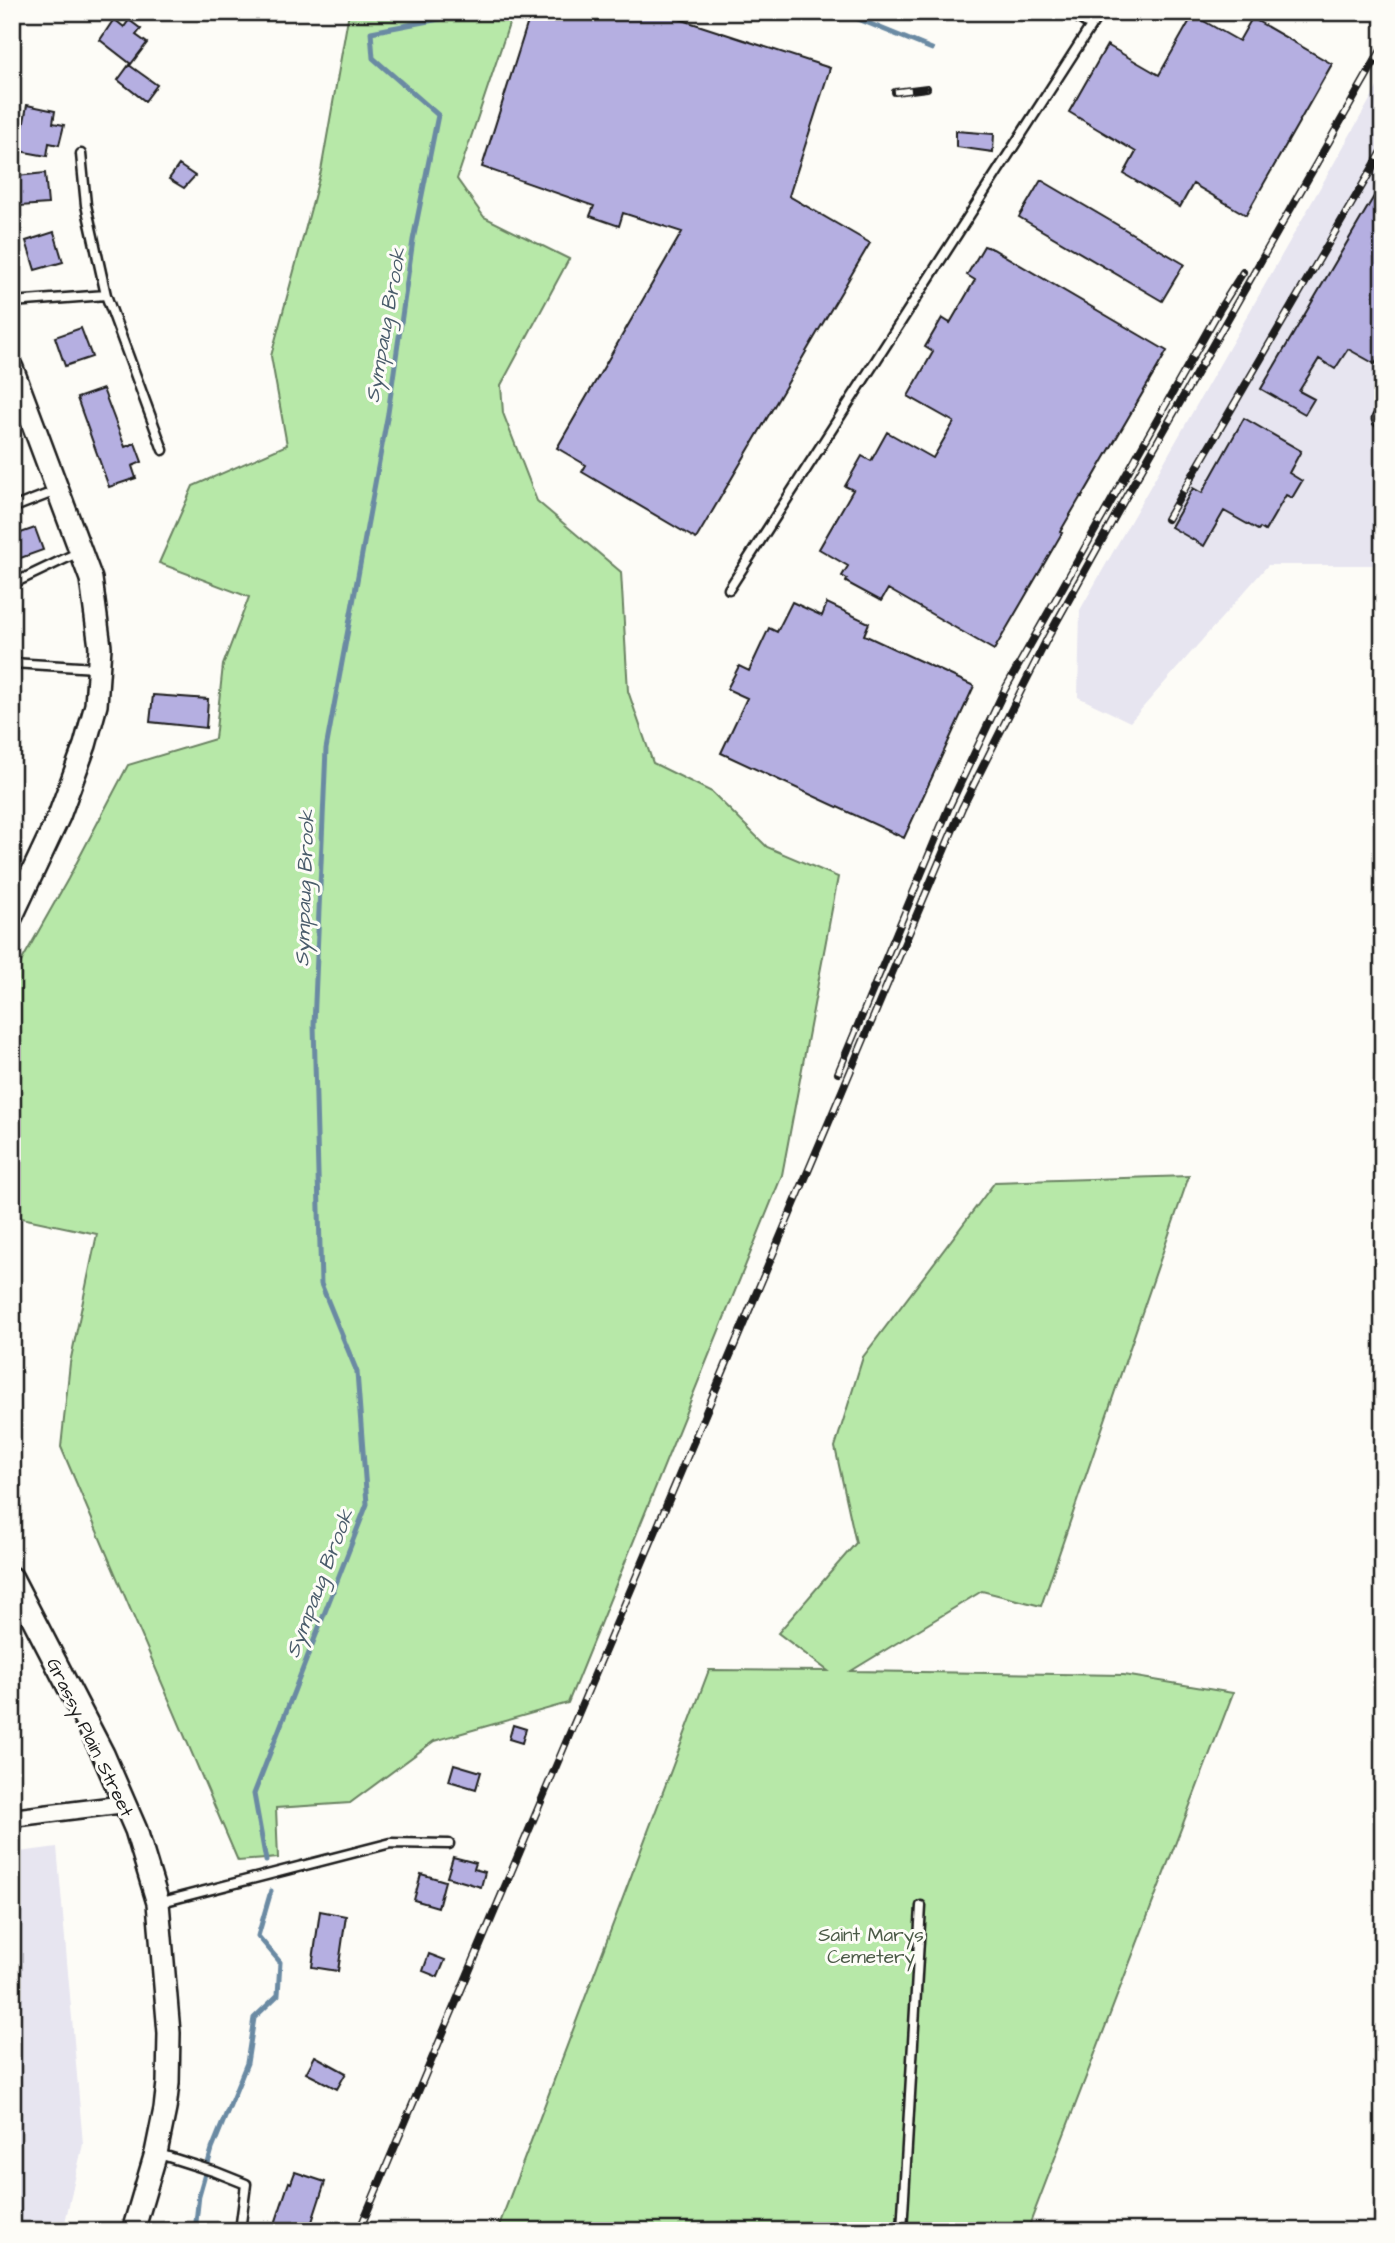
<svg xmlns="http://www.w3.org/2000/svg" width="1395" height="2243" font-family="'Architects Daughter',sans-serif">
<rect width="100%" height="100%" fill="#fdfcf7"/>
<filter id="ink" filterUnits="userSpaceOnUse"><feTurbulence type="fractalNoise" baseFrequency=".0143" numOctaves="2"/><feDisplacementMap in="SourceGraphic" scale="14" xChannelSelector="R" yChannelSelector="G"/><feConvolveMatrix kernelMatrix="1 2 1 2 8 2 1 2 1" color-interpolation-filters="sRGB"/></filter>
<g filter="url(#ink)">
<path fill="#e7e5f0" d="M1383 77V565H1268L1130 722 1078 697 1080 610Z
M57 1847 83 2144 63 2231H12V1853Z"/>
<path fill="#b7e8a8" stroke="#6a8262" stroke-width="2" d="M349 12H513L457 179 484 217 569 259 501 385 503 413 537 501 621 572 628 691 653 763 712 792 767 847 838 877 782 1175 568 1703 434 1741 350 1803 276 1808 278 1858 238 1861 61 1447 70 1363 97 1234 12 1216V978L68 879 128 765 215 739 223 665 249 597 159 563 193 486 287 445 271 356 321 171Z
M1189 1176 1041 1606 982 1591 851 1671 1124 1675 1233 1693 1027 2231H497L709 1670 828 1671 778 1633 856 1543 835 1447 863 1357 995 1182Z
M360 2221 399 2231H356Z"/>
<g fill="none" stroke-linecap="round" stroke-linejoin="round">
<path stroke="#6b8aa3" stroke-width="5" d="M841 12 932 49
M266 1861 254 1794 367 1504 357 1372 321 1284 314 1025 326 749 388 413 413 240 438 115 373 58 371 32 476 12
M195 2231 199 2195 212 2149 247 2063 254 2018 278 1995 280 1962 258 1936 271 1891"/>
</g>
<path fill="#b5afe1" stroke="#1c1c1c" stroke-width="2" d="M531 12H658L830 68 789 196 870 243 696 539 582 472 586 465 557 448 682 232 623 213 619 226 590 216 594 206 482 167Z
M1193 15 1239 41 1252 18 1332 64 1246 215 1193 184 1180 207 1124 174 1136 152 1069 112 1107 45 1159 75Z
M114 19 124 27 129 20 141 29 136 35 147 43 131 64 100 40Z
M129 65 157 85 145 101 118 80Z
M27 105 55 111 53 123 64 125 59 145 49 143 47 156 19 151Z
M956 131 994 134 993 152 956 147Z
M179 165 195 176 184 188 169 179Z
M45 173 48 204 20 206 17 176Z
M1041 180 1184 264 1162 301 1019 217Z
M1383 181V351L1375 364 1348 349 1335 369 1319 359 1299 391 1314 399 1305 414 1261 389Z
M54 232 63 262 35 270 26 241Z
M984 246 993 249 1167 351 1082 497 1081 496 1060 532 1062 533 994 650 888 589 881 601 846 582 847 579 842 576 848 566 819 549 853 490 845 486 862 456 871 461 887 432 933 458 954 422 908 396 933 352 925 347 942 318 950 323 975 280 967 275Z
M81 328 92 357 65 366 55 337Z
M103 389 125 447 135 443 142 462 132 466 136 478 109 487 77 398Z
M1244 418 1301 451 1289 473 1302 481 1292 498 1286 495 1265 531 1260 528 1258 530 1224 511 1204 546 1171 527 1193 488 1202 493Z
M35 528 43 550 12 561V536Z
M792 602 822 616 827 603 869 623 864 635 974 686 904 838 721 753 747 698 727 689 739 666 749 671 769 628 777 632Z
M153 695 208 699 206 728 150 722Z
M513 1725 526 1729 522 1743 509 1739Z
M454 1764 481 1772 476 1789 449 1781Z
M453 1857 476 1863 474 1869 485 1872 481 1887 447 1877Z
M421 1874 445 1881 438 1907 414 1900Z
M320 1911 346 1916 338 1971 312 1967Z
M429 1954 445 1960 438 1977 423 1971Z
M315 2056 346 2073 337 2089 306 2073Z
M295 2172 325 2182 309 2231H275L277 2225 275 2224 289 2182 291 2183Z"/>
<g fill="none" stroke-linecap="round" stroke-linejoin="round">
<g stroke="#1c1c1c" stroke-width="13">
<path id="lane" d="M1070 12 1091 26
M106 295 163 450
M12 302 106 295 86 205 81 154
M12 508 56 491
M12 584 79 552
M729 589 1100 12
M12 663 96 668
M158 1903 391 1843 449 1844
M156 2153 216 2172 246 2184 241 2223
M902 2231 921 1906"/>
</g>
<g stroke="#1c1c1c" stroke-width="21">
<path id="street" d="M1381 419 1383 416
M12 1818 125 1804"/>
</g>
<g stroke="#1c1c1c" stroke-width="26">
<path id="secondary" d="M12 368 91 579 100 647 96 705 85 745 59 816 12 916
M12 1578 103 1754 136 1830 158 1903 169 2033 168 2083 165 2109 156 2153 133 2231"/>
</g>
<use href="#lane" stroke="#fdfcf7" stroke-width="8"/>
<use href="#street" stroke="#fdfcf7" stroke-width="16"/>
<use href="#secondary" stroke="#fdfcf7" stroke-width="21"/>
<g stroke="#1c1c1c" stroke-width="8">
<path id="rail" d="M895 92 927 88
M1167 519 1383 150
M838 1073 949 807 1004 691 1221 307 1243 272
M359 2231 962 808 1047 639 1123 502 1383 47"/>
</g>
<use href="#rail" stroke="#fdfcf7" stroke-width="5" stroke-dasharray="16" stroke-linecap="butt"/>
</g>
</g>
<g text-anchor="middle" stroke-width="6" stroke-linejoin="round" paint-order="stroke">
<g font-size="19" fill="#1c1c1c" stroke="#fdfcf7">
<text transform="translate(91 1737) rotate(64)" y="7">Grassy Plain Street</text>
</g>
<g font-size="19" fill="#4a5946" stroke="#fdfcf7">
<text x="871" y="1941">Saint Marys<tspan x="871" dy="22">Cemetery</tspan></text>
</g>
<g font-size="21" font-style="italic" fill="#4a5c6b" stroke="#fdfcf7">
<text transform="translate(385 325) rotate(-80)" y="7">Sympaug Brook</text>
<text transform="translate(304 888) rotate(-88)" y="7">Sympaug Brook</text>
<text transform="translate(319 1583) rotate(-69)" y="7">Sympaug Brook</text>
</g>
</g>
<rect width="1395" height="2243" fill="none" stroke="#fdfcf7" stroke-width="42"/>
<rect x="21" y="21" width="1353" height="2201" fill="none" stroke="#1c1c1c" stroke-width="2.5" filter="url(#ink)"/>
</svg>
